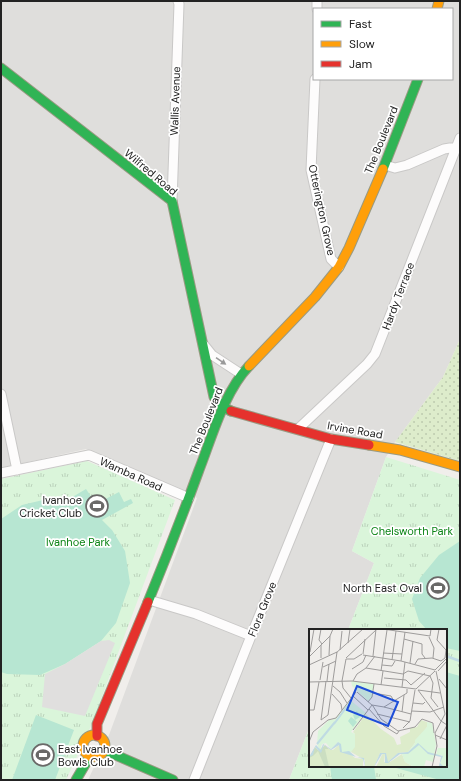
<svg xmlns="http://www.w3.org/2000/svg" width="461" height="781" font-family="'DM Sans',sans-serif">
<defs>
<pattern id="grass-dots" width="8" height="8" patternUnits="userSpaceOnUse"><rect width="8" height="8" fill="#ddeccb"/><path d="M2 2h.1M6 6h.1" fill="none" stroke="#bdcaae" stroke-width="1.8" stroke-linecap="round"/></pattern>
<pattern id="park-tufts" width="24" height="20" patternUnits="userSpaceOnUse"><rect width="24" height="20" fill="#daf5da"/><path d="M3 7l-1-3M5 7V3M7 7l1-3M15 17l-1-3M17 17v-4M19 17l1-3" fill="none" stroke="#bbd2bb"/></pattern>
</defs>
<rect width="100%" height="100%" fill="#f0eeeb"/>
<path fill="#dfdedc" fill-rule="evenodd" d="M1 1H460V339L443 377 395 442 386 457 352 551 374 563 348 630H310V726L289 780H88L109 735 197 498 86 449 1 468ZM314 9H452V79H314Z"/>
<path fill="url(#grass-dots)" d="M460 339V461L395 442 443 377Z"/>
<path fill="url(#park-tufts)" d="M386 457 460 480V780H289L310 726V766H446V630H348L374 563 352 551Z
M87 461 175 500 91 726 66 780H1V479Z"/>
<path fill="#b7e6d2" d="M86 489 96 504 119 492 124 502 131 499 133 503 102 520 112 530 125 551 130 583 116 623 101 641 65 664 40 675 7 674 1 672V519L22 505 43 500 64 502Z
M460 541V651L446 648V630H427L419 621 412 599 420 578 439 555Z
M446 672 460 676V780H440L396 768 397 766H446Z
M36 715 74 730 55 780H12Z
M330 766H374L376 780H332Z"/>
<path fill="#e0dfde" d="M109 640 115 643 85 716 42 707 45 674 65 664 101 641Z"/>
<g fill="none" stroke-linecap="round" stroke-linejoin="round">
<path stroke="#bfdbe3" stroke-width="2.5" d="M446 656 460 661"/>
<g stroke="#c9c8c7" stroke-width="11">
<path id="street" d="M317 9V1
M315 79 311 170 331 259 339 267
M385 165 395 168 407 165 444 149 450 148H456
M172 201 179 4 178 1
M204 345 212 355 241 374
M1 394 17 470
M298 429 367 364 375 354 460 138
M1 473 89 455 189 498
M149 600 196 614 251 636
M194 780 251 636 331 439"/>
</g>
<g stroke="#999a82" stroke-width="11">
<path id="fast" d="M1 68 172 201 214 397 223 407 231 411
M383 169 418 79
M148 602C166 558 183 514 199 470 212 437 224 392 249 366
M104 750 173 780
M76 780 90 756"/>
</g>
<g stroke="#999a82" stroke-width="11">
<path id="slow" d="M437 9 439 1
M249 366 315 297 339 267 349 248 383 169
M369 445 400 450 460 467
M83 746a11 11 0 1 1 22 0a11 11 0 1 1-22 0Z"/>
</g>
<g stroke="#999a82" stroke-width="11">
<path id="jam" d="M231 411 331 439 369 445
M97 736V724L148 602"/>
</g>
<use href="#street" stroke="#fdfcfc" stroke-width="9"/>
<use href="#fast" stroke="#30b455" stroke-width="9"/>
<use href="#slow" stroke="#ff9f0a" stroke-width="9"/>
<use href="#jam" stroke="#e5322d" stroke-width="9"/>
</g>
<defs><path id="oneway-solid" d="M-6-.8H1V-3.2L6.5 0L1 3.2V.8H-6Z"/></defs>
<use fill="#9a9a9a" href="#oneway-solid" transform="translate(221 361) rotate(34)"/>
<defs>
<g id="stadium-ring" transform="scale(1.15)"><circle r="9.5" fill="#fff" stroke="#6a6968" stroke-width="1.5"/><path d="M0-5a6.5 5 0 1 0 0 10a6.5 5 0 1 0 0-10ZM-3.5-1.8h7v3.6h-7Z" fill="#6a6968"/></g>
</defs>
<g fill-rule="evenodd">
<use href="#stadium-ring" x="97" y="506"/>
<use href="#stadium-ring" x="438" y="588"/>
<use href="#stadium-ring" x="43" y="755"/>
</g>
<g text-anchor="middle" stroke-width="3.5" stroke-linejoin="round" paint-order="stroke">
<g font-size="11" fill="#222" stroke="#fff">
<text transform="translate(175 101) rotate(-88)" y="4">Wallis Avenue</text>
<text transform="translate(381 140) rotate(-68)" y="4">The Boulevard</text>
<text transform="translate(151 172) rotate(40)" y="4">Wilfred Road</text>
<text transform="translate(322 210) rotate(78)" y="4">Otterington Grove</text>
<text transform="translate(398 296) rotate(-69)" y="4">Hardy Terrace</text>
<text transform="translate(206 421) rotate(-68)" y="4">The Boulevard</text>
<text transform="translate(355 430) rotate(10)" y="4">Irvine Road</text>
<text transform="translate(131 474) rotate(24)" y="4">Wamba Road</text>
<text transform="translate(262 609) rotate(-68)" y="4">Flora Grove</text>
</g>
<g font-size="11" fill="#222" stroke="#fff" text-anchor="end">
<text x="82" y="504">Ivanhoe<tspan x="82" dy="13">Cricket Club</tspan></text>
<text x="422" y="592">North East Oval</text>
<text x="58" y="753" text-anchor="start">East Ivanhoe<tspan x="58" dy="13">Bowls Club</tspan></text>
</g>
<g font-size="11" fill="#0c8416" stroke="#fff">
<text x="412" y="535">Chelsworth Park</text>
<text x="78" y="546">Ivanhoe Park</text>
</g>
</g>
<g transform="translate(309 629)">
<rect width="138" height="138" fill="#f0eeeb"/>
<path d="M57 85 72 100 85 109 88 116 92 115 91 108 101 103V99L108 98 112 91 118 93V98L99 123 89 124 78 134 77 124H71L65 138H56V131L42 123 46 105 44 103ZM30 116 46 129 54 130V138H0V128L5 125 13 118 24 121ZM74 124 76 125 75 133H81L93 125 96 133 105 138H67Z" fill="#ddeccb"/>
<path d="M16 116 20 120H16L20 138H16L9 122 4 127 0 129 6 118 10 122Z" fill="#cbdec1"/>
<path d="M42 52 65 55 63 68 59 72 43 57ZM41 71 57 84 42 103 46 105V118L42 123H33L29 113 22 120 17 114 13 115 11 121 8 115 9 102 20 91 26 90ZM118 93 123 94 127 115 124 133 117 131 115 138H105L96 133 93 125 99 123 106 114V111L118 98ZM129 119H138V138L131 136 133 126H127Z" fill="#daf5da"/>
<path d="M48 82 51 88 46 91 48 93 44 98 39 92 42 88 46 91 44 86Z" fill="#b7e6d2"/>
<path d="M29 113 32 115 33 123 40 122 47 128 55 129 56 138 54 130 31 123 30 116 22 121 15 116 12 124 6 118 4 126 0 128 7 116 12 121 14 115 22 120ZM109 114 119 123 134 127 131 134 135 138 130 137 132 128 119 125 110 116 99 125H91L79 134H76V125H73L65 138 71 124H77L79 133 89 124 99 123Z" fill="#bfdbe3"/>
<path fill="none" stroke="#bfdbe3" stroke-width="2" d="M25 95 42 72M8 115 26 93"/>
<path fill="none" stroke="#9e9c9b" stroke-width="1" d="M12 0 10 11 13 15M74 0 121 7 122 0M120 8 125 19 124 29M95 10 113 15V25L116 29M39 14 41 0M31 21 33 2M1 23 5 0M27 24 54 0M74 24 93 25M54 25 56 10M20 26 21 7M54 26 92 32M64 27 67 0M0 28 21 7 24 0M12 29V16M37 29 67 1M37 30H45L53 25M83 31 87 2M92 32 126 41M92 32 96 3M101 34 104 12M106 35 109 30 123 29 132 32 136 29 137 21 128 11 130 0M0 36 28 23M73 36 83 37 86 32M14 38 27 32M57 39 94 45 99 42 121 47 124 54 122 69 129 78M43 40 54 33 57 26M126 41 138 29M72 42 78 1M129 42 138 32M75 49 97 51 102 56M130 50 138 60M11 51 14 33M17 52 12 91 19 86M18 52 20 35M33 52 37 30M33 52 34 59 42 69M44 52 48 45 57 39 66 27M0 53 43 52 107 60 126 42M72 56 74 42M102 56 116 44M24 57 31 63 38 74M93 58 96 33M109 61 132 92 138 96M109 61 131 64M48 63 64 77 72 90 89 102 106 98 113 90 124 94 125 104M64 64 82 67 85 72M23 65 32 75 33 81M44 67 59 81M59 73 63 68 65 55M104 74 114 75 116 73M75 78 102 85M60 80 75 97 88 105 90 102M0 81H5L10 53M103 82 121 83 135 78M93 83 95 66M68 85 101 93M19 86 28 23M94 99 101 92 106 61M44 101 63 76 75 78 98 64V60M126 106 138 111M131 110 138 96M0 113 4 103 19 91 27 89 47 63M123 138 128 117 126 104 136 85 127 42"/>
<path fill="#1d4ed8" fill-opacity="0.15" stroke="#1d4ed8" stroke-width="2" d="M48 57 89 73 79 97 38 81Z"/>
<rect width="138" height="138" fill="none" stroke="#222" stroke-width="2"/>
</g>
<rect width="461" height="781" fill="none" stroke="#222222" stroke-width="4"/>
<rect x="313" y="8" width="140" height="72" fill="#ffffff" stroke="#a7a7a7"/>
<rect x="321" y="21" width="20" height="6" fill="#30b455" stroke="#a7a7a7"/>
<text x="349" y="28" font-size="12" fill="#222222">Fast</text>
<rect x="321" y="41" width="20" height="6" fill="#ff9f0a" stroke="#a7a7a7"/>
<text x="349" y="48" font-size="12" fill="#222222">Slow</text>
<rect x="321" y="61" width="20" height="6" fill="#e5322d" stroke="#a7a7a7"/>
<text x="349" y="68" font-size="12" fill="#222222">Jam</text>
</svg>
